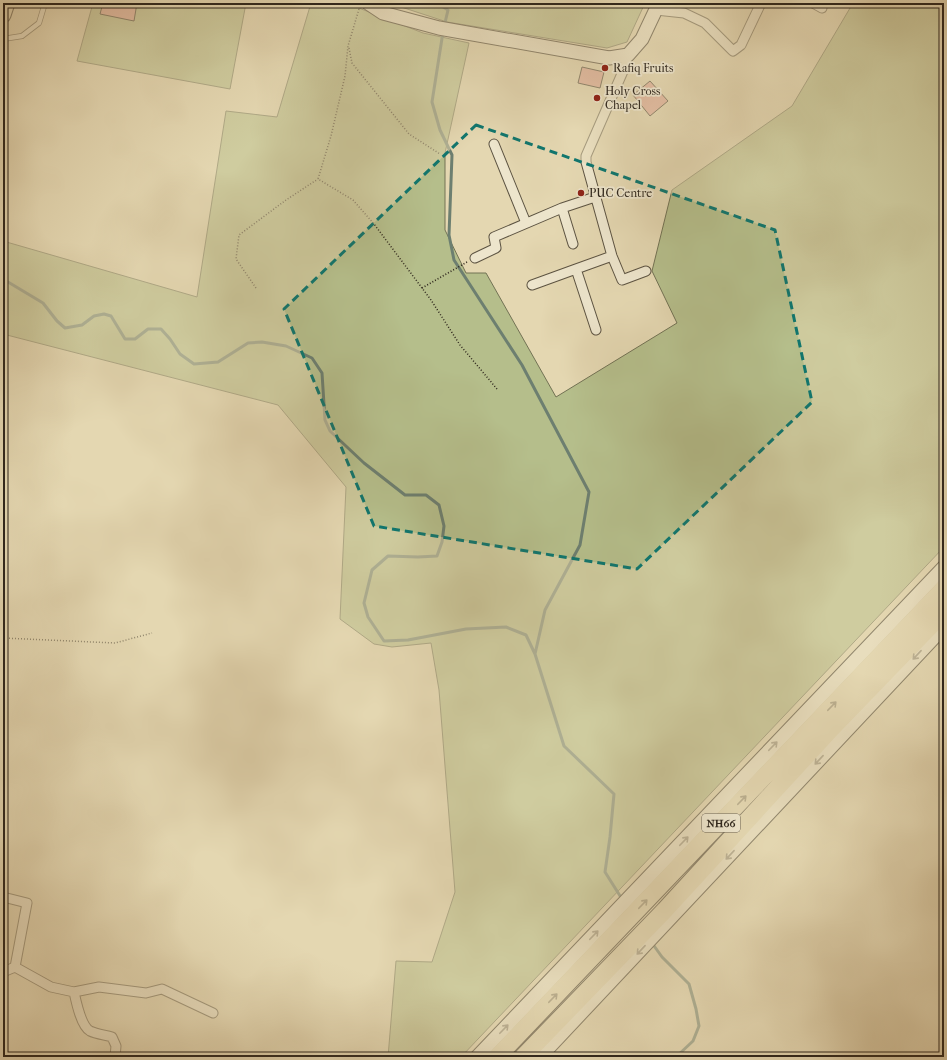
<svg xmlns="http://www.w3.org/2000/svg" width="947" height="1060" font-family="'IM FELL French Canon',serif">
<rect width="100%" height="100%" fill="#e4d7b1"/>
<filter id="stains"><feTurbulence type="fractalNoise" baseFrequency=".005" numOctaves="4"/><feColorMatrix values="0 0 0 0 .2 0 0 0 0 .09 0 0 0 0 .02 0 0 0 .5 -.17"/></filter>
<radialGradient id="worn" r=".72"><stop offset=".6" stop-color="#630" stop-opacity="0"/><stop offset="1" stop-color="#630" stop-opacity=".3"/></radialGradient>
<path fill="#b5be8b" stroke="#727254" d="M93 3H246L230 89 77 61Z
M311 3H346L423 33 469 43 445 153V230L466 273H486L556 397 677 323 652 271 672 190 792 106 853 3H944V547L461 1057H388L396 961 432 962 455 892 439 690 431 643 392 647 374 644 340 619 346 487 278 405 3 334V241L197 297 226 111 277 117Z
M389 3H645L627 42 607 48 447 22Z"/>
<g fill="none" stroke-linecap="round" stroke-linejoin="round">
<path stroke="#6d7f70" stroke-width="3" d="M437 3 448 10 444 27
M443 32 432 102 440 130 452 155 449 235 454 260 522 365 589 492 580 545 545 610 535 654
M3 279 43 303 57 321 65 328 82 325 94 316 104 314 111 316 125 339H135L148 329H161L170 339 180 354 194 364 218 362 248 343 262 342 286 346 312 358 322 373 325 420 330 431 364 463 405 495H426L439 505 444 526 442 542 437 556 418 557 388 556 372 570 364 603 368 617 384 641 408 640 466 629 506 627 526 635 535 654 564 746 614 794 610 837 605 872 622 899
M652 943 662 957 689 984 696 1009 699 1026 693 1041 676 1057"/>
</g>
<path fill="#e2a192" stroke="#2f271d" d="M103 3H137L134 21 100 14Z
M582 67 604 72 600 88 578 83Z
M650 81 668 101 650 116 633 95Z"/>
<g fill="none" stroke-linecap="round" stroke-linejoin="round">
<g stroke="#5c5342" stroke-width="6">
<path id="lane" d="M3 39 22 36 39 23 45 3"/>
</g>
<g stroke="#5c5342" stroke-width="11">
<path id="street" d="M813 3 822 8
M656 10 684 13 705 23 733 51 741 45 761 3
M628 55 624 69 586 156V162L612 256 622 280 646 271
M494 144 526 223
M562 208 573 244
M475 258 496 248 494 237 562 208 595 197
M532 285 576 269
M596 330 576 269 612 256
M3 897 27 903 15 967
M3 972 15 967 51 987 74 992C76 1001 81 1026 90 1031 96 1034 105 1035 112 1037L116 1046 115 1057
M74 992 99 987 146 993 162 989 213 1013"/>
</g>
<g stroke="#2f271d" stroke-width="15">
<path id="secondary" d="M368 3 383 13 439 28 609 58 628 55 642 39 659 3
M477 1057 944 567
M540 1057 944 627"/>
</g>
<g stroke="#2f271d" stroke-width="17">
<path id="primary" d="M3 15 7 3"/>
</g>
<g stroke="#2f271d" stroke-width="19">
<path id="highway" d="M497 1057 944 588
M523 1057 665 910 832 728 944 612"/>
</g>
<path stroke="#2f271d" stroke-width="1.5" stroke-dasharray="1 2" stroke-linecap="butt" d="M359 9 348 46 345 76 331 136 318 179 353 200 374 224 431 300 460 345 497 389
M349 48 352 63 409 134 440 154
M256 288 236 259 239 235 286 200 318 179
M422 288 467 262
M3 638 115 643 152 633"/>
<use href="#lane" stroke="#ede5cc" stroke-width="4.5"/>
<use href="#street" stroke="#ede5cc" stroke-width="9"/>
<use href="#secondary" stroke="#ede5cc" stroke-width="13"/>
<use href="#primary" stroke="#e4d7b1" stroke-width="15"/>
<use href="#highway" stroke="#e4d7b1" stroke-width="17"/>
</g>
<defs><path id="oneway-shaft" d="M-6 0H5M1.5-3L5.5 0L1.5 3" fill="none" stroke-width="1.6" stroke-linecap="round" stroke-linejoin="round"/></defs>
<g stroke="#8e8674">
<use href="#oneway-shaft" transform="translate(917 655) rotate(133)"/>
<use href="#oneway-shaft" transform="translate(773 746) rotate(-46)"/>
<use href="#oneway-shaft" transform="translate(819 760) rotate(133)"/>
<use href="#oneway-shaft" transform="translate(684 841) rotate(-46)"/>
<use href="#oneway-shaft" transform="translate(730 855) rotate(133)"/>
<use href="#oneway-shaft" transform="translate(594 935) rotate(-46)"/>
<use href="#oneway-shaft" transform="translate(641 950) rotate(133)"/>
<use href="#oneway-shaft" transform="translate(504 1029) rotate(-46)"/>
</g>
<g stroke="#8a7f67">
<use href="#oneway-shaft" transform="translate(832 706) rotate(-46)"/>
<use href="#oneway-shaft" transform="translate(742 800) rotate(-46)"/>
<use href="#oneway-shaft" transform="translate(643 904) rotate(-46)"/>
<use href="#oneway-shaft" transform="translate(553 998) rotate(-46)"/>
</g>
<path d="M0 0H947V1060H0ZM476 125 775 230 812 402 637 569 374 526 284 309Z" fill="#e4d7b1" fill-opacity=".55" fill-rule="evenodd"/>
<path fill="none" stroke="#0f766e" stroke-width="3" stroke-dasharray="8 5" stroke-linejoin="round" d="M476 125 775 230 812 402 637 569 374 526 284 309Z"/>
<g fill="#8f2418" stroke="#ede5cc" stroke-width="1.5">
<circle cx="605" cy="68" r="4"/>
<circle cx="597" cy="98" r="4"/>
<circle cx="581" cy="193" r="4"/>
</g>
<g text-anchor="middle" stroke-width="3.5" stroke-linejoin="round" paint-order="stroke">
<rect fill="#ede5cc" stroke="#686052" stroke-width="1" x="702" y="814" width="38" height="18" rx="3"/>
<g font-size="11" font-weight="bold" fill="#2f271d">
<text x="721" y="827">NH66</text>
</g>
<g font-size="12" fill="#2f271d" stroke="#ede5cc" text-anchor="start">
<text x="613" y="72">Rafiq Fruits</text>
<text x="605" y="95">Holy Cross<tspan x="605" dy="14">Chapel</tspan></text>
<text x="589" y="197">PUC Centre</text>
</g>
</g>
<rect width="947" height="1060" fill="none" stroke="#e4d7b1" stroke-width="16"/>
<rect x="4" y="4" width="939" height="1052" fill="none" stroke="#2f271d" stroke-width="2"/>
<rect x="8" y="8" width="931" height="1044" fill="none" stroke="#2f271d"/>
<rect width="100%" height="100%" filter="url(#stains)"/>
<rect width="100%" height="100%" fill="url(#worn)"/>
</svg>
